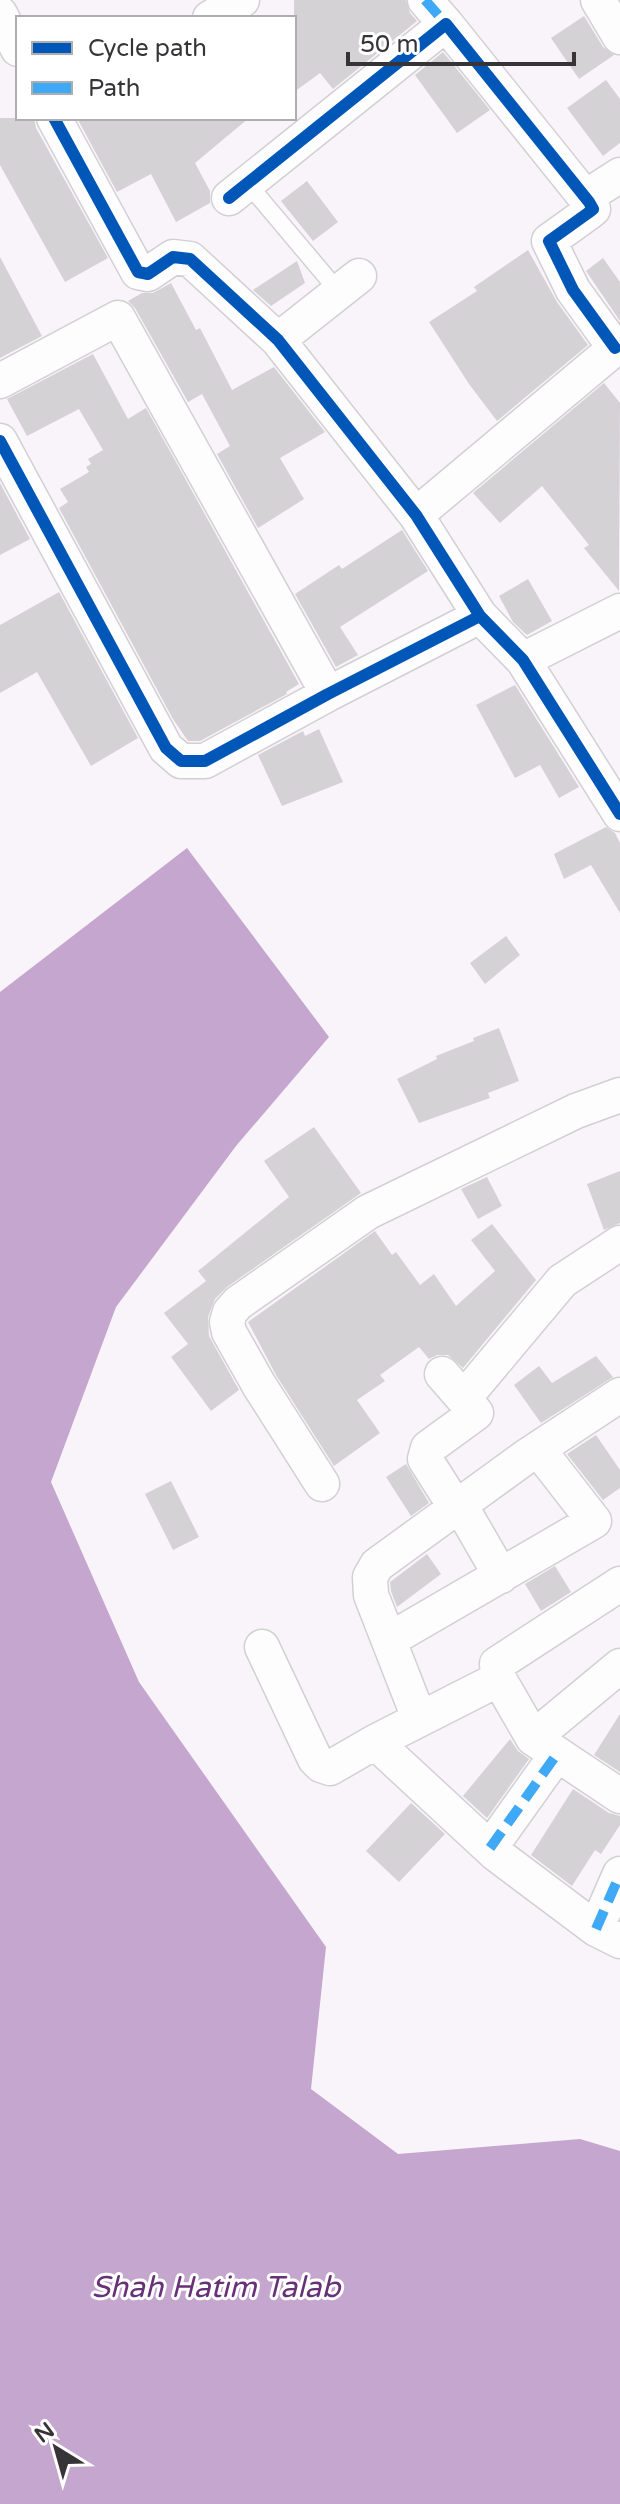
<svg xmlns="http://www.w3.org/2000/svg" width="620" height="2504" font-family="'Varela Round',sans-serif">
<rect width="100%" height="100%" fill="#f8f4f9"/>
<path fill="#c4a6ce" d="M187 848 329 1037 236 1146 116 1307 51 1482 139 1682 326 1947 311 2089 398 2154 580 2139 620 2151V2504H0V992Z"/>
<path fill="#d5d2d6" d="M294 0H406L410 13 417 21 333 89 320 73 294 92Z
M584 16 603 47 614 55 579 79 551 38Z
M443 52 490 110 457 133 415 75Z
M606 80 620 99V143L603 156 567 108Z
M0 118H34L36 128 108 258 65 282 0 165Z
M77 118H249L195 163 210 191V203L176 222 151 174 117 192Z
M307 181 338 222 313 241 281 201Z
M528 250 557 302 588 345 497 421 469 384 429 322 477 291 474 287Z
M0 257 42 336 0 358Z
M603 258 620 282V321L586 271Z
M297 261 305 283 271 306 253 290Z
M171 283 196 330 200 328 232 390 274 367 325 432 280 458 304 499 258 528 217 454 230 446 202 394 188 402 135 308 128 301 142 293H153Z
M93 354 128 419 146 408 299 684 286 692 287 694 200 741H188L173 719 59 508 68 502 60 489 89 472 86 467 91 464 88 459 103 450 79 409 27 436 7 399Z
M604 383 620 403 619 591 584 548 589 545 542 486 500 523 473 493Z
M0 483 30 539 0 555Z
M402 530 428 571 340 627 358 655 336 667 295 594 339 565 342 569Z
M528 579 552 621 527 635 513 622 499 596Z
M59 592 138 738 91 766 37 672 0 693V625Z
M515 685 579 787 559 798 540 765 515 778 476 705Z
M319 729 343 782 282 806 258 755 303 731 305 736Z
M606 827 615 833 620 843V913L591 865 564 879 554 854Z
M506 936 520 955 485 984 470 963Z
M499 1028 519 1081 488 1093 490 1098 419 1123 397 1079 437 1059 436 1056 474 1041 473 1038Z
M314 1127 361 1193 227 1287 215 1299 208 1317 209 1336 239 1390 211 1411 171 1357 188 1344 164 1313 206 1281 198 1271 289 1197 264 1161Z
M620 1171V1223L604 1230 587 1184Z
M487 1177 502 1206 478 1219 461 1189Z
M492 1224 536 1280 463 1368 448 1355H437L429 1359 419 1347 380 1375 385 1381 357 1400 380 1433 334 1466 276 1375 248 1322 375 1231 392 1255 396 1252 420 1285 434 1274 456 1306 495 1271 471 1240Z
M596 1356 613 1377 541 1423 514 1385 539 1366 552 1383Z
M596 1435 620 1470V1488L603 1500 567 1454Z
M406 1464 429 1503 411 1516 386 1477Z
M171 1481 199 1537 173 1550 145 1494Z
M427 1554 441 1574 397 1607 391 1591 390 1582Z
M555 1566 571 1592 541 1611 525 1584Z
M620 1714V1772L594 1755Z
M510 1739 518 1751 529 1759 487 1818 463 1796Z
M573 1789 609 1813 620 1816V1825L601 1854 595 1850 572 1886 531 1855Z
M411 1803 445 1834 399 1882 366 1851Z"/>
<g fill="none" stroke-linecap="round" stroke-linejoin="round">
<g stroke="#d2d0d3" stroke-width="19">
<path id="lane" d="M248 184 339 292"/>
</g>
<g stroke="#d2d0d3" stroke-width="37">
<path id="street" d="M425 0 446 24
M598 0 620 37
M0 14 18 49
M210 18 242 0
M54 118 138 272 148 274 173 257 190 259 278 340 416 515 480 616 523 660 620 814
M586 197 620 175
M229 198 446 24 589 202 593 209 588 213 549 241 573 290 615 348
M278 340 359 276
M0 381 118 318 328 694
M0 441 166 748 181 761H205L328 694 480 616
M416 515 620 344
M523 660 620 611
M442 1374 476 1413 428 1448 425 1459 456 1508
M464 1398 562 1281 620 1243
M322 1484 259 1385 229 1332 227 1322 230 1312 238 1303 368 1212 576 1111 620 1095
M460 1505 501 1576
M620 1584 497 1664 499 1679 375 1742 496 1854 596 1929 620 1941
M389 1640 594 1521 538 1449
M262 1647 315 1759 321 1765 330 1768 375 1742
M499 1679 533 1738 620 1796
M419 1718 371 1595 370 1577 377 1565 527 1456 620 1395
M533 1738 620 1666
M490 1848 557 1754
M596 1929 620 1874"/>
</g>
<use href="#lane" stroke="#fefdfe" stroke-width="16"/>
<use href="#street" stroke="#fefdfe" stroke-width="34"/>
<path stroke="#3fa9f5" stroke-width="10" stroke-dasharray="20 10" stroke-linecap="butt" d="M425 0 446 24
M490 1848 557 1754
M596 1929 620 1874"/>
<g stroke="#fff" stroke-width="17">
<path id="cycleway" d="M54 118 138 272 148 274 173 257 190 259 278 340 416 515 480 616 523 660 620 814
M229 198 446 24 589 202 593 209 588 213 549 241 573 290 615 348
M0 441 166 748 181 761H205L328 694 480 616"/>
</g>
<use href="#cycleway" stroke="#0057b8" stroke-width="12"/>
</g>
<g text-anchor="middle" stroke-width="6" stroke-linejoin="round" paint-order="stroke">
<g font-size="30" font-style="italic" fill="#663176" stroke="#fff">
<text x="216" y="2297">Shah Hatim Talab</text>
</g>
</g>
<rect x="16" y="16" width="280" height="104" fill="#ffffff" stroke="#afaeaf" stroke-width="2"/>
<rect x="32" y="42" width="40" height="12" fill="#0057b8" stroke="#afaeaf" stroke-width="2"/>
<text x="88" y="56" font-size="24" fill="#363437">Cycle path</text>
<rect x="32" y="82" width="40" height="12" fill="#3fa9f5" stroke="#afaeaf" stroke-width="2"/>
<text x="88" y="96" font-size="24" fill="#363437">Path</text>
<g transform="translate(56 2448) rotate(323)" stroke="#ffffff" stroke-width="6" paint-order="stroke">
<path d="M0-6L14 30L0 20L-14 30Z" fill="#363437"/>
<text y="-12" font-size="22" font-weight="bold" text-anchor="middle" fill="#363437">N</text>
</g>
<path d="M348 52v12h226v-12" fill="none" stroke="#363437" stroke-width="4"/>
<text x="360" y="52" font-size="24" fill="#363437" stroke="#ffffff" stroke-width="6" paint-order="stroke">50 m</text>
</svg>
